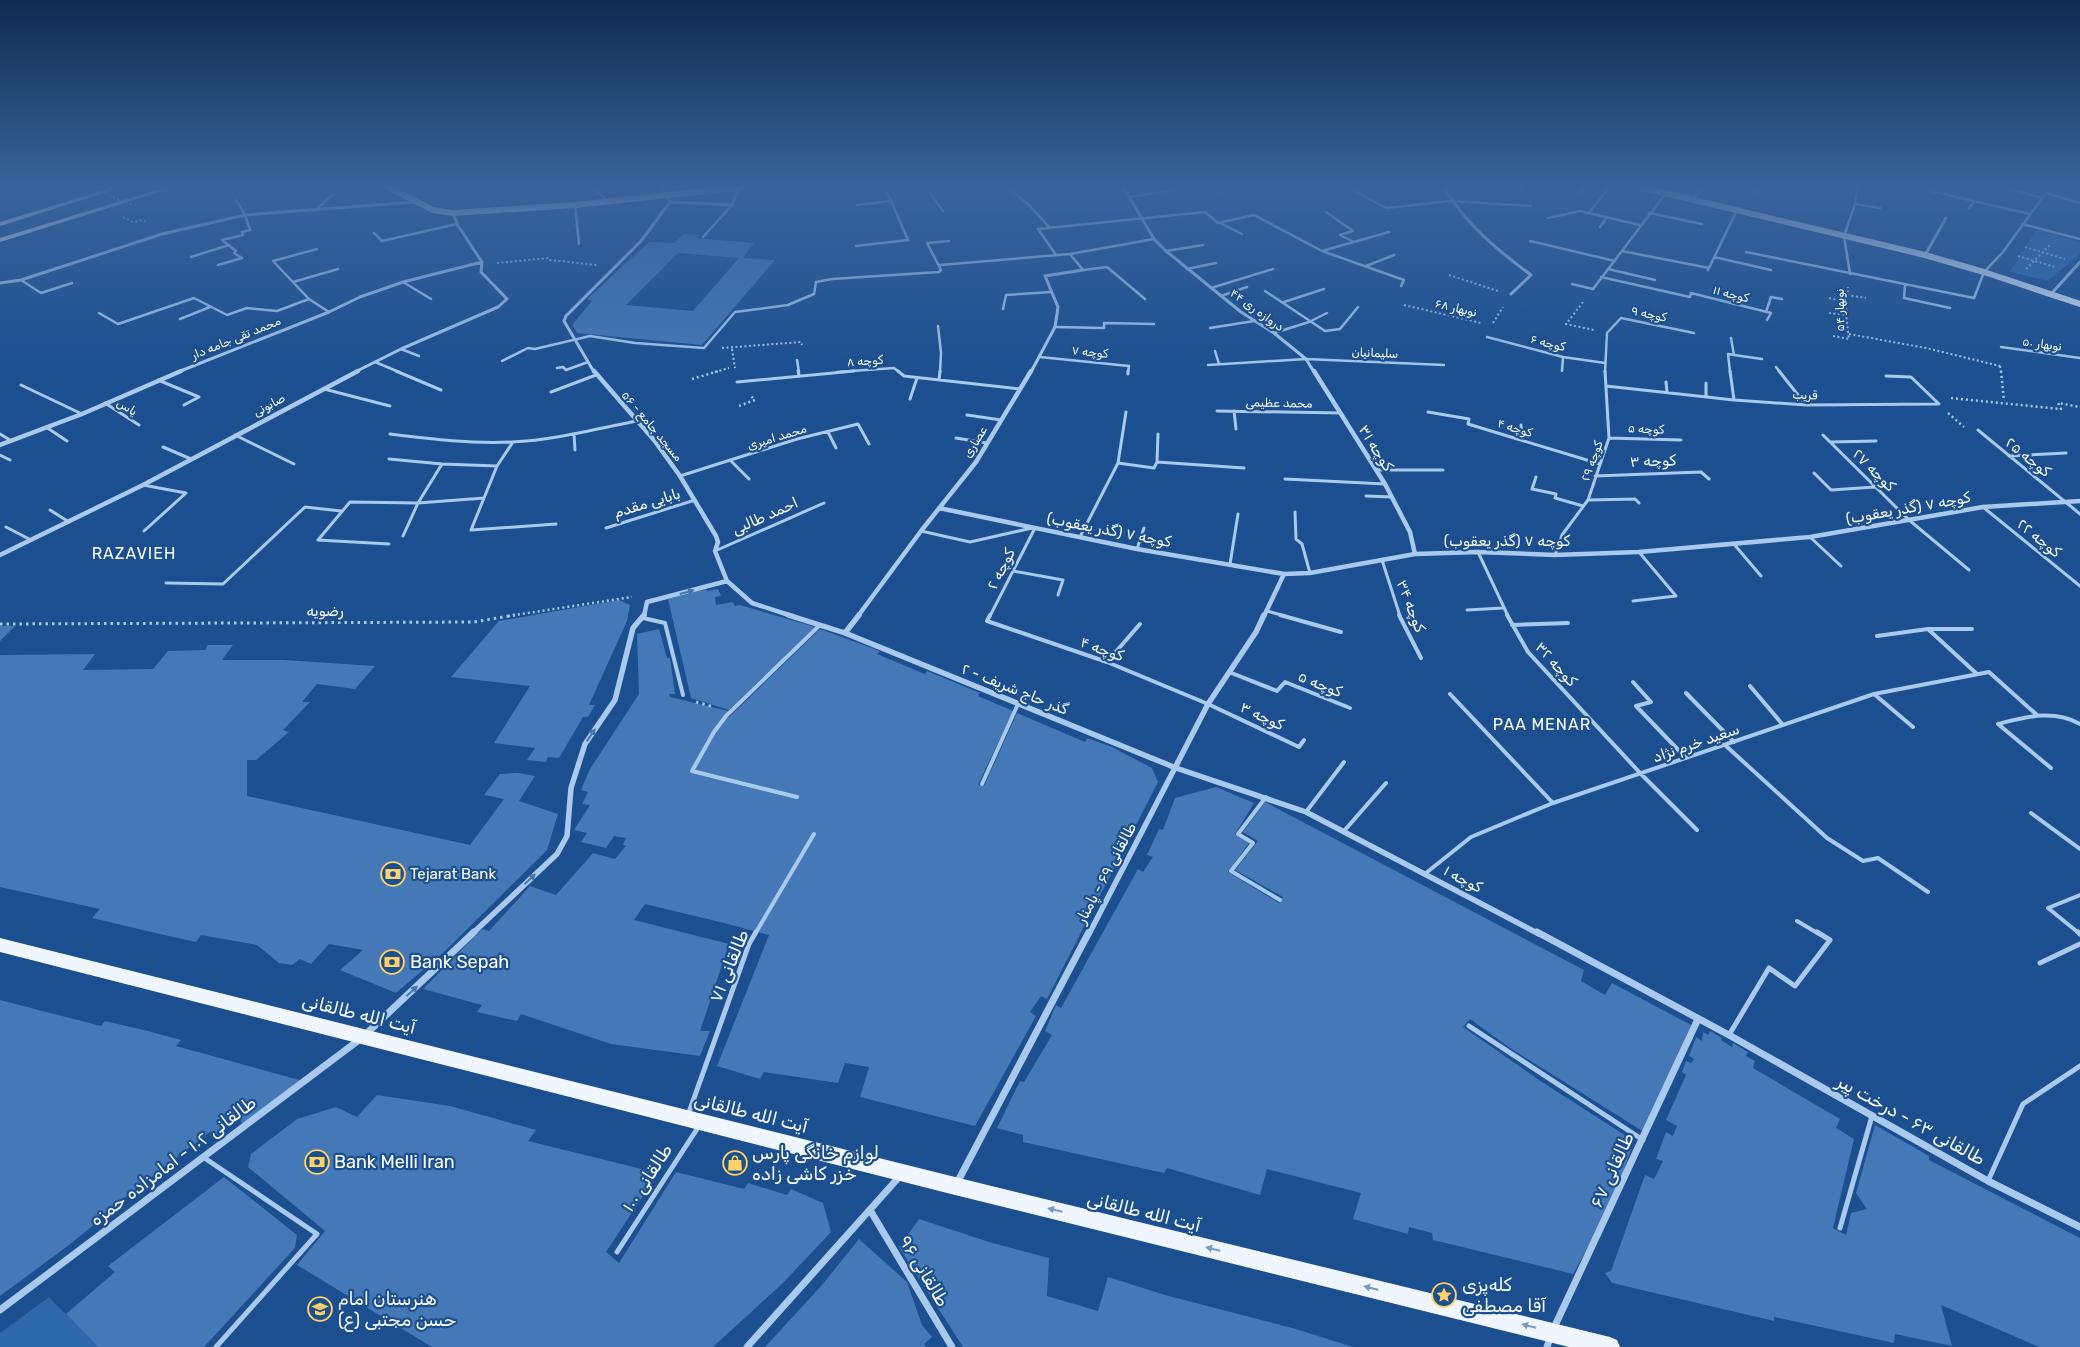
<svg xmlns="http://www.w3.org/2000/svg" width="2080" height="1347" font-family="Rubik,'Noto Sans Arabic',sans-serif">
<rect width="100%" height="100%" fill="#1b4f8f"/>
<path fill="#2e69ad" d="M2036 230 2080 242V254L2048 281 2010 272Z
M49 1297 98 1347H0V1333Z"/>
<path fill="#4478b7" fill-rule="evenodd" d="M683 234 699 235 696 238 754 243 743 258 775 260 702 345 577 333 572 325 592 301 587 299 649 242 675 243ZM678 253 739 258 693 311 626 305Z
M706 589 707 591 718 589 721 596 715 597 716 605 733 602 735 606 740 605 815 627 729 710 691 698 668 599Z
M619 600 630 605 627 621 589 705H595L588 717H583L559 758 548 757 546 762 527 760 535 748 494 743 530 686 451 677 499 621Z
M0 626H15L0 641Z
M659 629 667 658H670L675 694H669L670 697 728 711 724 715 729 717 820 629 880 651 877 654 925 674 927 671 980 693 978 696 1013 711 978 785 984 786 1017 713 1085 742 1087 738 1112 747 1152 768 1158 782 1047 999 1041 996 1030 1012 1036 1016 975 1126 860 1097 869 1067 845 1063 838 1083 764 1072 760 1079 717 1066 769 935 724 923 645 904 634 920 729 944 700 1031H710L700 1056 611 1044 521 1014 517 1021 477 1012 482 1005 423 989 482 929 489 931 530 886 556 895 593 853 615 859 626 846 623 845 626 838 614 836 606 848 581 842 587 833 574 830 590 805 582 804 588 792 581 790 590 769 639 694 637 634Z
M208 645H233L222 660H284L375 666 355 689 317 684 302 702H310L283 730 289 732 256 760H247V796L470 845 504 799 484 795 500 774 518 773 535 776 519 801 558 814 547 850 443 953 396 993 340 970 363 950 329 944 311 964 300 959 292 965 279 963 257 945 201 935 196 942 160 934 92 918 100 909 0 887V655L95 654 83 670 153 669 168 651 205 650Z
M1216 787 1254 803 1235 834 1249 843 1228 872 1279 903 1283 897 1235 870 1258 841 1243 832 1265 802 1584 970 1581 981 1605 995 1612 983 1691 1025 1644 1132 1510 1048 1470 1019 1463 1027 1542 1082 1634 1141 1612 1204 1573 1274 1433 1240 1432 1233 1409 1227 1408 1234 1353 1219 1361 1193 1267 1169 1260 1195 1167 1168 1164 1173 1023 1142V1135L997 1128 1020 1081 1024 1082 1052 1035 1045 1031 1056 1005 1061 1008 1138 869 1143 872 1153 857 1147 855 1159 829 1163 830 1175 798Z
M0 1000 101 1026 105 1021 148 1031 181 1040 176 1046 303 1081 243 1124 238 1118 213 1137 210 1132 106 1212 107 1214 69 1245 0 1296Z
M1710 1031 1722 1038 1721 1040 1732 1047 1733 1043 1748 1052 1746 1056 1755 1061 1753 1068 1840 1119 1836 1128 1854 1139 1833 1228 1846 1235 1851 1213 1867 1209 1856 1193 1875 1125 1929 1156V1160L2080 1238V1347H2039L1941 1305 1952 1346 1895 1334 1894 1343 1774 1317V1321L1612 1283 1605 1273 1611 1271 1645 1175 1654 1179 1663 1161 1656 1159 1666 1132 1673 1136 1677 1126 1666 1120 1686 1075 1682 1072 1686 1061 1691 1063 1694 1059 1689 1056 1696 1037 1702 1041 1703 1032 1708 1035Z
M377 1095 450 1106 536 1130 528 1141 658 1173 606 1252 619 1263 676 1172 744 1189 748 1183 787 1195 791 1189 823 1203 831 1232 783 1283 713 1347H432L297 1265 325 1231 248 1167 251 1154 297 1119 336 1107 357 1117Z
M224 1177 297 1235 295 1248 204 1347H98L66 1314 115 1272 108 1266Z
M919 1219 989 1242 1049 1258 1047 1296 1098 1311 1108 1277 1165 1295 1296 1329 1353 1347H963L899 1247Z
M859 1239 907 1282 922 1325 932 1337 924 1344 926 1347H765L822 1285Z"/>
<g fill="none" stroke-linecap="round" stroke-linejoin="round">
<path stroke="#a9c9ee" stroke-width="2" stroke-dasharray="2 2.5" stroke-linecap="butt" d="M1243 185 1247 189 1263 187
M1306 189 1330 186
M1214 191 1220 196
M123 217 133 222 143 220 147 223
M2025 247 2065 259
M2018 256 2055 267
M497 263 549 258 550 260 597 265
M2026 269 2050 245
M1449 275 1498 291
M1847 295 1866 298
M1829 298 1848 303
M1583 302 1566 324 1594 330
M1404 305 1481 323
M1829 313 1846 315
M1493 323 1503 307
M1849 334 1926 348 2000 366
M1833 336 1849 339 1846 315 1848 287
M722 348 801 342 802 345
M732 349 735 368
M2000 366 2001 372
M715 372 729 368"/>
<path stroke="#a9c9ee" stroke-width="2.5" stroke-dasharray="2 3" stroke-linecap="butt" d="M2001 371 2004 401
M692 379 719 371
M1951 398 2061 409 2058 403 2080 407
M739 406 755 400 751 396
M1948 413 1964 427
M508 616 632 597"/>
<path stroke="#a9c9ee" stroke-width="3" stroke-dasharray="2.5 4" stroke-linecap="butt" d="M0 624 474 622 515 615
M696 702 714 707"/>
<path stroke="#a9c9ee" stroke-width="2.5" d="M589 185 608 201
M798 185 800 189
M924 185 943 211
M1005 185 1029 205 1050 228
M1344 185 1386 208 1451 201 1531 206
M1521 185 1522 191
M1744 185 1757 192
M1932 185 1930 191 2030 214
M2004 187 2042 198
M1580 194 1586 185
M1130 197 1202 185
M1692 199 1707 185
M1855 204 1880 208
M575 205 579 244
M857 205 891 201
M1969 208 1975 201
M315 210 335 193
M1326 212 1353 231 1340 235 1352 241
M1589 213 1606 191 1614 185
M1649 213 1702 224
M1548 218 1580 211 1640 225
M1220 223 1242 234
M2022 224 2080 239
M1600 227 1607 217
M374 233 382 241 457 224
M703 237 732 205 739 187
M1530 241 1615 261
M856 246 908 240 885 187 867 189 865 185
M317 249 273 261 309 299 329 312
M1166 251 1203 245
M1322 251 1389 232
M1622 251 1709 268
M1746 252 1974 298 1984 272 2003 252 2046 193 2080 203
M1070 254 1083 270 1107 267 1145 299
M1056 255 1038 229 1205 212 1218 223 1254 215 1322 251 1404 280 1401 286
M191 257 229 245
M1714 257 1771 270
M218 265 242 258 234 253 236 251 222 240 243 235 242 232 250 230 245 215 236 200
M940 265 1070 254 1154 239
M1366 266 1394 255
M1187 269 1216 263
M1608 269 1655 280
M1708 270 1737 210
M1850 274 1844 236 1855 204 1858 185
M1601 277 1690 297 1691 293 1771 313 1767 320
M21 280 41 293 72 283
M293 282 338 269
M403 282 431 299
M1572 284 1593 289 1666 193
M1905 285 1904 298 1950 308
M1211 288 1273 269
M1265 291 1325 331 1340 329 1358 307
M1221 296 1247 287
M1284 302 1324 289
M1003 309 1006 295 1051 292
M1766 312 1771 297 1782 299
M99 313 118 324 194 298 227 315 247 308 277 311 309 299
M180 319 210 307
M938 326 941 353 940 372
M1055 327 1104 328V323L1154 324
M1210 328 1254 321
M1274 333 1309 322 1327 313
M1487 337 1563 357 1605 363
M2001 347 2080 358
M401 349 419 356
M1215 351 1219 364
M1734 355 1762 359
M1040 357 1129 366 1128 372
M797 360 799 372
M502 361 528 348 535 349 590 336 635 343 704 348 735 312 788 305 814 294 816 282 832 279 939 272 941 270 927 243 949 241
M375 362 399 372
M1208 365 1306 359 1444 365
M1776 367 1780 372
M557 368 563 367 566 370 588 362
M1562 371 1563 357
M837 372 894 368 899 372
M1605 372 1607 333 1621 318 1694 333
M1730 372 1728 354 1734 355 1731 338"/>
<path stroke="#a9c9ee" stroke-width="3" d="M396 371 441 390
M798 371 799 375
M898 371 904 376 1020 389
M1730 371 1734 400
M1779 371 1806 405
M1128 374V371
M158 380 199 397 184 405
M939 380 940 371
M737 382 854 371
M1666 382 1667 392
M1706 383V397
M21 385 82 414
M1606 386 1734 400 1806 405 1939 404 1911 377 1886 376
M324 389 390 406
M551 392 596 375
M910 399 917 378
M105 403 139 425
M1217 411 1341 413
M1234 411 1236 429
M1428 412 1469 419 1468 424 1600 464
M967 415 1001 420
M1521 425 1522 440
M46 427 67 441
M1978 430 2080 514
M828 432 836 448
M0 434 10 440
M390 434C431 439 471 444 512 442 554 440 596 429 637 421
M574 434 575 450
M235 435 294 464
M1823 435 1909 520 1969 570
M956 438 987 443
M1609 438 1681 440
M513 442 497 466 471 530 556 524
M1831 442 1876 441
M163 447 191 459
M0 455 10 460
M2009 456 2066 453
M389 459 442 464 497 466
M730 460 749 479
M1157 462 1244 468
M1118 463 1154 468 1157 462 1158 434
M1377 470H1443
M1814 473 1831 490 1875 487
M680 476 797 439 858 424 869 444
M1595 476 1701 472 1709 479
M1536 477 1532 489 1556 494 1555 498 1583 506
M1285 479 1385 484
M143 485 186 493 144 531
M1366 496 1392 497
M1588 500 1635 499 1639 503
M1983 507 2080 586
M50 510 69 522
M1295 512 1296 539 1302 544 1310 573
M6 527 31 540
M606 528 695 500
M921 531 970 542 1032 528
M403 536 418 503 442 464
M1080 537 1118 463 1126 412
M1810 537 1841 566
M318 540 350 502 418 503 484 498
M318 540 389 544
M1733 543 1761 576
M1137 549 1144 528
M715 551 824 503
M1478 552 1508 616
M1555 555 1562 535 1588 500 1609 438 1605 371
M1382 560 1400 616
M1230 564 1238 514
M1013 571 1063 580 1058 595
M166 583 223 584 305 507 341 511
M1633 601 1676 596 1639 552
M1467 610 1503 608
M1267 611 1285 616
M990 616 1035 528"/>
<path stroke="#a9c9ee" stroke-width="4" d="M990 615 987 621 1107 662 1208 704 1299 747 1304 740
M1280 615 1341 632
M1399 615 1421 658
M1507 615 1528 652 1641 774 1697 830
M643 618 665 623 683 695
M1512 625 1568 623
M1929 630 1977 674
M1877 636 1928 629H1972
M1107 662 1140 624
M1229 672 1277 691 1285 682 1350 708
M1633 682 1651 702 1636 706 1686 758
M1750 686 1783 725
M1686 693 1734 742
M1450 694 1553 803
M1874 694 1913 727
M1725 745 1827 838 1863 861 1878 858 1928 892
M2051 768 1998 724C2026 717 2053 709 2080 724
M982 784 1018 704
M797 797 692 771 714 732 726 716 820 625
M1266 797 1238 834 1253 843 1231 871 1280 900
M1306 812 1344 762
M2031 813 2080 849
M1344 831 1386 783
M1426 873 1471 837 1553 803 1874 694 1989 672 2037 715
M1797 921 1819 934
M755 934 814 834
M2080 934 2048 908 2080 895"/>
<path stroke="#a9c9ee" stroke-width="5" d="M2078 932 2080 934
M2040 963 2080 944
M1469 1026 1643 1140
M1729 1035 1769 968 1795 986 1830 940 1817 932
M688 1115 749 944 756 932
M203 1157 317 1234 216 1347
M1988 1181 2023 1104 2080 1066
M1840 1228 1872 1116
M617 1252 699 1126"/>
<path stroke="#a9c9ee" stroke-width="3" d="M1122 185 1154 239 1166 251 1241 312 1274 333 1306 359 1314 372
M1443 185C1464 223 1496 249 1531 275L1511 294
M670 202 732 205
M453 213 457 224 482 262
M1925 255 1946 218
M0 283 21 280 162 234 245 215 415 202
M2051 294 2080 262
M178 372 329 312 360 297 403 282 482 262
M355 372 401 349 498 307 507 299 481 272 482 262
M594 372 564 321 566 316 641 241 670 202 660 185
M1031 372 1055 327 1058 307 1045 276 1083 270"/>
<path stroke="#a9c9ee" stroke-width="4.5" d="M594 371 654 440 680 476 716 536 718 542 715 551 727 581 752 603 792 616
M1314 371 1385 484 1410 532 1415 554
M0 445 82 414 181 371
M939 508 1137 549 1284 574 1310 573 1415 554 1478 552 1555 555 1639 552 1810 537 1983 507 2080 501
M0 555 143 485 358 371
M644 616 647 602 727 581
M858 616 921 531 976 462 1031 371
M1264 616 1284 574"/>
<path stroke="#a9c9ee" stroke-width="5.5" d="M788 615 845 633 1176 768 1306 812 1539 934
M845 633 859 615
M472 934 557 854 567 836 571 788 585 744 615 700 633 628 644 615
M1089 934 1208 704 1256 632 1264 615"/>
<path stroke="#a9c9ee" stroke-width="7" d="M1537 932 1729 1035 1988 1181 2080 1227
M366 1034 474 932
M957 1183 1089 932
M870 1210 952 1347
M0 1310 359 1040
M747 1347 900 1176
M1547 1347 1552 1332 1698 1019"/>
<path stroke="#d6e6fa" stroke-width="6" d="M384 185 433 210 453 213 575 205 761 185
M1631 185 1925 255 1984 272 2080 304"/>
<path fill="#f0f6ff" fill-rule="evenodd" d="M121 185H130L0 226V222Z
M173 185H182L0 242V238Z
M0 938 955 1177 1610 1337 1617 1340 1620 1347H1569L955 1195 0 952Z"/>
<path stroke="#a9c9ee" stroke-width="2" stroke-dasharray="2 2.5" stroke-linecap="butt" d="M88 187 135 206"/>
</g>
<defs><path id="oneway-solid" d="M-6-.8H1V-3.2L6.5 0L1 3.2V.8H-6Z" transform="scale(1.25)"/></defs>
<g fill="#4674ac">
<use href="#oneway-solid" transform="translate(687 592) rotate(-15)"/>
<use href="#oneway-solid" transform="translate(591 735) rotate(-56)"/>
<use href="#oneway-solid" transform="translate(530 879) rotate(-43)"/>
<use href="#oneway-solid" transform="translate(412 991) rotate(-43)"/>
</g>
<g fill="#7b9ac1">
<use href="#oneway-solid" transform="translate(1055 1210) rotate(-166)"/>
<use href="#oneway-solid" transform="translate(1213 1249) rotate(-166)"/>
<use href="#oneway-solid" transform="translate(1371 1288) rotate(-166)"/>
<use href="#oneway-solid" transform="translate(1529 1326) rotate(-166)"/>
</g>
<linearGradient id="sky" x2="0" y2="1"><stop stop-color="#0f2b4f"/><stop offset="0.5" stop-color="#39639b"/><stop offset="1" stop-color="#39639b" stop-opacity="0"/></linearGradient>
<rect width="2080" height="373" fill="url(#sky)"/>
<defs>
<g id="bank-ring" transform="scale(1.25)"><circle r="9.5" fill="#1b4f8f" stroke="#ffd166" stroke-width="1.5"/><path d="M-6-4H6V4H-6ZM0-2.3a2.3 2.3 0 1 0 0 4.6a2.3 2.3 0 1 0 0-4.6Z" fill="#ffd166"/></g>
<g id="shop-ring" transform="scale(1.25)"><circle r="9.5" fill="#1b4f8f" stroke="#ffd166" stroke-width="1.5"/><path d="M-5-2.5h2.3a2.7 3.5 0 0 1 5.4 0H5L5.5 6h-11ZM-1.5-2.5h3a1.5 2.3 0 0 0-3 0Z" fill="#ffd166"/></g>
<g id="sight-ring" transform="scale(1.25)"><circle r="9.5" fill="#1b4f8f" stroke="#ffd166" stroke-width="1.5"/><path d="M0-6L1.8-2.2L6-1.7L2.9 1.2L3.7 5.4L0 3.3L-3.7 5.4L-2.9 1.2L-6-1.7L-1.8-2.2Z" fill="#ffd166"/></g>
<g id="school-ring" transform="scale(1.25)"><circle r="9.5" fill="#1b4f8f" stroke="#ffd166" stroke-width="1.5"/><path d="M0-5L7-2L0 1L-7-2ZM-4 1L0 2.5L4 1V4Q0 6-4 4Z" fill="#ffd166"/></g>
</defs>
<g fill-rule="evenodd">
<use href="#bank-ring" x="393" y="874"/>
<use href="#bank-ring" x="392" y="962"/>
<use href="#bank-ring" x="317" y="1162"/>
<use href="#shop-ring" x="735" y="1163"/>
<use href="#sight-ring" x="1444" y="1295"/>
<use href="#school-ring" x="320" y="1309"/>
</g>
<g text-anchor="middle" stroke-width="4.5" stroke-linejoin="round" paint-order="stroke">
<g font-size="12" fill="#fff" stroke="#1b4f8f">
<text transform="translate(1731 294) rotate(14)" y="4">کوچه ۱۱</text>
<text transform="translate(1456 308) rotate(13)" y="4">نوبهار ۶۸</text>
<text transform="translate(1257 310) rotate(36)" y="4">دروازه ری ۴۴</text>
<text transform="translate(1840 310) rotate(-91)" y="4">نوبهار ۵۴</text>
<text transform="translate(1649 314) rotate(12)" y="4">کوچه ۹</text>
<text transform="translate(236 338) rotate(-22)" y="4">محمد تقی جامه دار</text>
<text transform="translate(1548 343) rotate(14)" y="4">کوچه ۶</text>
<text transform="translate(2042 344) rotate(8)" y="4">نوبهار ۵۰</text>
<text transform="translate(1090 352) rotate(6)" y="4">کوچه ۷</text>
<text transform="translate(1375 353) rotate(2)" y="4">سلیمانیان</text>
<text transform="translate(865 361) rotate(-4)" y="4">کوچه ۸</text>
<text transform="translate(1805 395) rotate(2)" y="4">قریب</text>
<text transform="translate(1279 403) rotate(1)" y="4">محمد عظیمی</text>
<text transform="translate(269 405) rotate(-28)" y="4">صابونی</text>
<text transform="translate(127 407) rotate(32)" y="4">یاس</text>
<text transform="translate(652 426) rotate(50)" y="4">۵۶ - مسجد جامع</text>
<text transform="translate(1515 428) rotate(17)" y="4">کوچه ۴</text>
<text transform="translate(1646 429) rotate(2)" y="4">کوچه ۵</text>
<text transform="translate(777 437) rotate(-17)" y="4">محمد امیری</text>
<text transform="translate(975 442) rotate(-59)" y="4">عصاری</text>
<text transform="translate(1592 461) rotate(-70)" y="4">کوچه ۲۹</text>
</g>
<g font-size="15" fill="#fff" stroke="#1b4f8f">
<text transform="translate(1376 448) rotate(58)" y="5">کوچه ۳۱</text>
<text transform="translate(2028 457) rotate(39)" y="5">کوچه ۲۵</text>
<text transform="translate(1653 461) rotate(-2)" y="5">کوچه ۳</text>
<text transform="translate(1874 470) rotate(45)" y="5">کوچه ۲۷</text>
<text transform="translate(647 503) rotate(-17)" y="5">بابایی مقدم</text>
<text transform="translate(1908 508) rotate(-10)" y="5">کوچه ۷ (گذر یعقوب)</text>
<text transform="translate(765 516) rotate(-24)" y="5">احمد طالبی</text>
<text transform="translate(1109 530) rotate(11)" y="5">کوچه ۷ (گذر یعقوب)</text>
<text transform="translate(2039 538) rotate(39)" y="5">کوچه ۲۲</text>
<text x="1507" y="546">کوچه ۷ (گذر یعقوب)</text>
<text transform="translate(1001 569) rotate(-63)" y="5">کوچه ۲</text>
<text transform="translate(1411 606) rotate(69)" y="5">کوچه ۳۴</text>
<text x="325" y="616">رضویه</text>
<text transform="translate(1102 649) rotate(20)" y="5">کوچه ۴</text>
<text transform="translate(1556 664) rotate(48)" y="5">کوچه ۳۲</text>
<text transform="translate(1320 684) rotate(22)" y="5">کوچه ۵</text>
<text transform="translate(1015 689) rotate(22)" y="5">۲ - گذر حاج شریف</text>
<text transform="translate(1262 716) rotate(25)" y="5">کوچه ۳</text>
<text transform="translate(1696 743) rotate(-19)" y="5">سعید خرم نژاد</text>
<text transform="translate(1106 873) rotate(-62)" y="5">طالقانی ۶۹ - پامنار</text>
<text transform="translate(1463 879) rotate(28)" y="5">کوچه ۱</text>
</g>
<g font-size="15" fill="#fff" stroke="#1b4f8f" text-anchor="start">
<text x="410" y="879">Tejarat Bank</text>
</g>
<g font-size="16" letter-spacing="1" fill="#fff" stroke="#1b4f8f">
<text x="134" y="559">RAZAVIEH</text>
<text x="1542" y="730">PAA MENAR</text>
</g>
<g font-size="18" fill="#fff" stroke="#1b4f8f" text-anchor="start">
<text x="410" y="968">Bank Sepah</text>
<text x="752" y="1159">لوازم خانگی پارس<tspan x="752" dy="21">خزر کاشی زاده</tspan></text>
<text x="334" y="1168">Bank Melli Iran</text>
<text x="1462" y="1291">کله‌پزی<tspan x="1462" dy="21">آقا مصطفی</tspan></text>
<text x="338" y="1305">هنرستان امام<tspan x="338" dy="21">حسن مجتبی (ع)</tspan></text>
</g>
<g font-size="18" fill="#fff" stroke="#1b4f8f">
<text transform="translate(729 966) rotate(-68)" y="6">طالقانی ۷۱</text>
<text transform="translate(359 1014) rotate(14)" y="6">آیت الله طالقانی</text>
<text transform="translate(751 1113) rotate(14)" y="6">آیت الله طالقانی</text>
<text transform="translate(1911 1120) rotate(29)" y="6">طالقانی ۶۳ - درخت پیر</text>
<text transform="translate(173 1161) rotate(-37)" y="6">طالقانی ۱۰۲ - امامزاده حمزه</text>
<text transform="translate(1612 1170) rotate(-65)" y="6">طالقانی ۶۷</text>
<text transform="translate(647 1178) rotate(-57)" y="6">طالقانی ۱۰۰</text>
<text transform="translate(1144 1212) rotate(14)" y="6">آیت الله طالقانی</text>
<text transform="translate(924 1271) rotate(59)" y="6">طالقانی ۹۶</text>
</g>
</g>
</svg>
